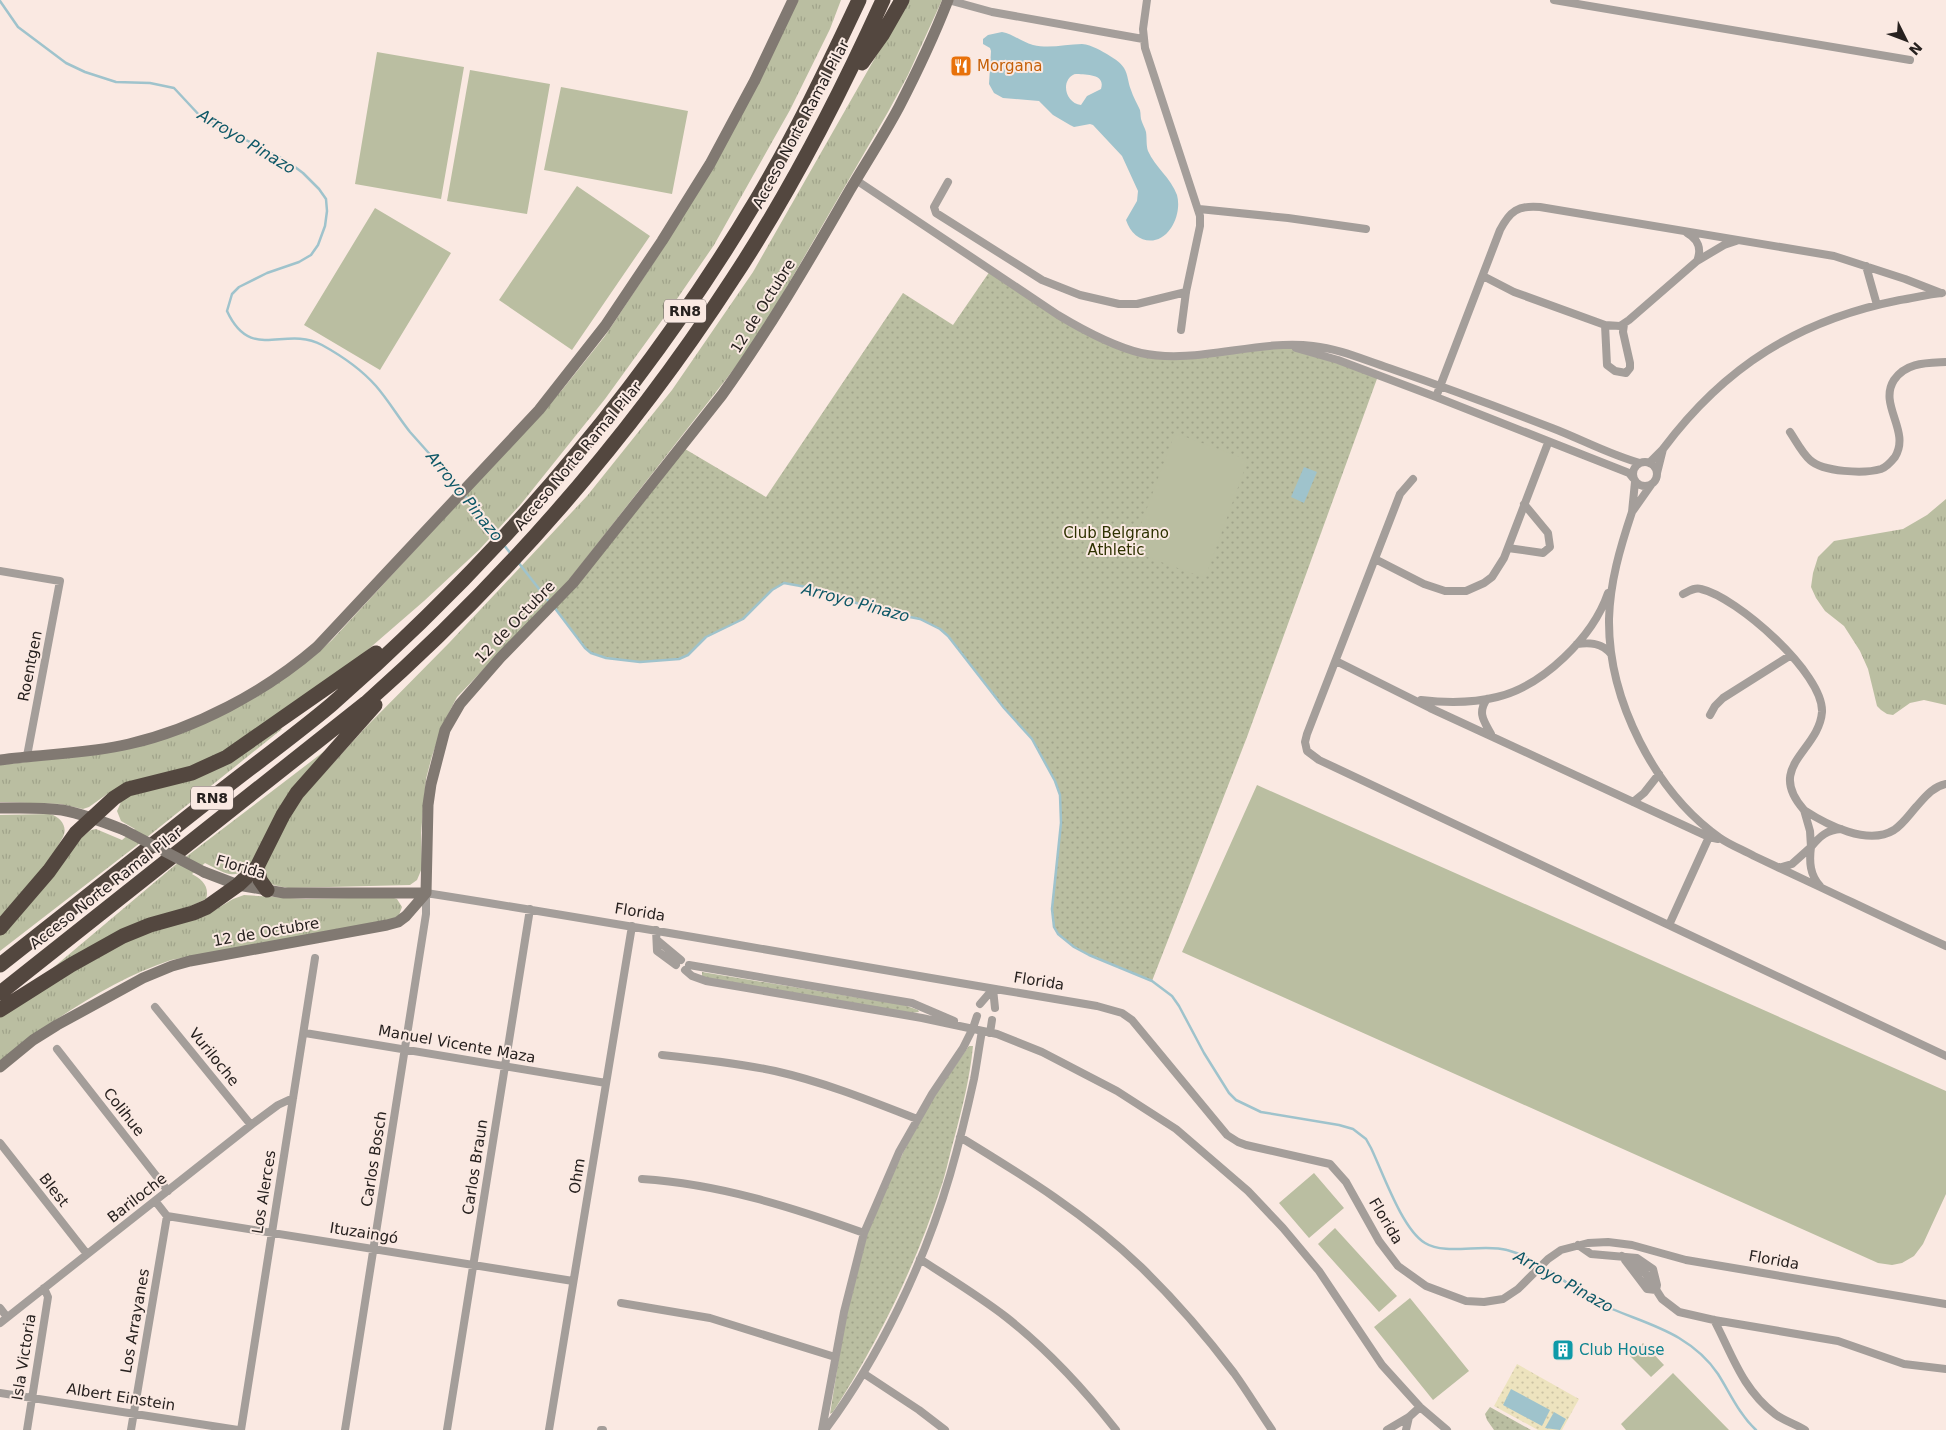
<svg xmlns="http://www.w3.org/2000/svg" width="1946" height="1430" font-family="'DejaVu Sans',sans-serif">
<defs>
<pattern id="grass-tufts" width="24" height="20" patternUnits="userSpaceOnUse" patternTransform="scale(1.25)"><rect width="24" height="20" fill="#babea1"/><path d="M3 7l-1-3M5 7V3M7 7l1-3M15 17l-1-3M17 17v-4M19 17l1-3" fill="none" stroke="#a0a38a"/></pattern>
<pattern id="sand-dots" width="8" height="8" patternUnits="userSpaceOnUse" patternTransform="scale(1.25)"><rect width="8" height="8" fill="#ede3be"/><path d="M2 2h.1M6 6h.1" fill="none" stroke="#cbc2a3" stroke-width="1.8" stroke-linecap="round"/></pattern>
<pattern id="park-dots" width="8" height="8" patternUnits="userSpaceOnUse" patternTransform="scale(1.25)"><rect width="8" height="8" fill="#babea1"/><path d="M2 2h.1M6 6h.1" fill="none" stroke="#a0a38a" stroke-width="1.8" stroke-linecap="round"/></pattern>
</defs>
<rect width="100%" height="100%" fill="#fae9e2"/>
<path fill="url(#grass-tufts)" d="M798 0H841L830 29 790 110 714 245 668 312 605 399 521 504 479 550 424 601 349 666 233 747 190 768 110 792 89 807 83 809 60 804 0 802V765C63 757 127 755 186 731L314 656 332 640 562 390 605 336 664 247Z
M908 0H942L908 75 888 112 759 335 727 378 569 580 457 697 445 720 432 756 426 779 421 833 422 868 417 880 410 885 288 888C278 886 272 886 265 879L263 867 284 824 305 794 366 727 449 643 587 496 672 390 753 272Z
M1946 499V705L1924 700 1910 703 1893 715 1887 714 1881 710 1877 706 1868 669 1860 651 1844 626 1825 611 1816 598 1811 587 1813 573 1818 557 1834 541 1903 529 1927 515Z
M279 727 282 729 136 846 0 951V935L42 888 82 837 91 830 96 829 122 840 135 829 121 821 117 811 121 802 128 796Z
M343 737 252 864C232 882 226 873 205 863L192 874C202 879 210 887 206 899L48 972 174 866Z
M50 814C61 817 68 827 63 837L43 872 0 921V815Z
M244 895 306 899 391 897 397 899 402 907 399 915 393 919 171 960C111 980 49 1022 0 1061V1015L15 1004 137 936 205 916 233 899Z"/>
<path fill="url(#sand-dots)" d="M1517 1364 1579 1399 1562 1430H1538L1494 1406Z"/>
<path fill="url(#park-dots)" d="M990 271 1058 315 1127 349 1170 355 1282 345 1378 376 1247 737 1152 981 1089 955 1074 947 1058 934 1054 927 1052 909 1061 823 1060 795 1055 781 1032 739 1004 708 948 636 939 629 920 619 879 611 817 589 784 583 772 590 743 619 706 637 688 655 679 659 640 662 606 658 591 653 585 648 552 605 680 446 766 497 903 293 953 325Z
M702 972 904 1005 918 1010 919 1012 912 1013 702 977Z
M969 1046H973C970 1078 962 1109 954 1139 949 1156 946 1174 940 1190 916 1265 876 1346 833 1412L830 1414 847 1307 868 1231 884 1191 909 1141 932 1099Z
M1490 1407 1531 1430H1494L1487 1420 1485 1414Z"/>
<path fill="#babea1" d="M377 52 464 67 441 199 355 184Z
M470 70 550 84 527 214 447 201Z
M561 87 688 111 672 194 544 170Z
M577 186 650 236 572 350 499 300Z
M375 208 451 253 380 370 304 325Z
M1175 433 1248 460 1205 578 1131 551Z
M1257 785 1946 1091V1194L1923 1244 1914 1256 1902 1263 1892 1265 1878 1263 1182 952Z
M1314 1173 1344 1208 1309 1238 1279 1203Z
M1335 1228 1397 1296 1379 1312 1318 1244Z
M1410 1298 1469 1371 1433 1400 1374 1327Z
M1643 1343 1664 1365 1651 1377 1630 1356Z
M1673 1373 1729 1430H1626L1621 1424Z"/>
<path fill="#9fc3cc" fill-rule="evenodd" d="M1002 32C1013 34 1022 42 1033 45 1050 49 1066 44 1082 44 1092 45 1102 51 1110 56 1115 59 1121 63 1124 68 1128 74 1128 83 1131 90 1133 97 1137 103 1140 110 1141 114 1140 118 1142 122 1143 125 1145 128 1146 132 1147 138 1146 145 1148 151 1155 167 1171 178 1177 195 1180 206 1177 219 1171 228 1157 249 1133 242 1126 220L1137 201 1138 191 1122 156 1093 125 1090 124 1074 127 1070 125 1053 115 1039 101 1003 98 994 93 989 84 991 51 990 48 983 44V39L988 35ZM1075 74C1085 75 1106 73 1101 89L1087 96 1081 105C1065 103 1060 80 1075 74Z
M1304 467 1317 472 1304 503 1291 497Z
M1511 1389 1550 1410 1542 1426 1503 1405Z
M1554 1412 1566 1419 1560 1430 1545 1428Z"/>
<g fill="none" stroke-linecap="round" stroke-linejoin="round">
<path stroke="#9fc3cc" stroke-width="2.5" d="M0 1 18 27 66 63 85 72 116 82 150 83 174 88 201 117 287 161 303 173 319 189 326 199 327 211 325 226 318 245 311 255 299 262 267 273 239 287 232 294 227 311C251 363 284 325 322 345 342 356 361 369 376 386 389 401 398 417 410 432 427 451 444 470 460 489
M465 496 497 536
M504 545 511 554
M518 562 550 603
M554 607 585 648 591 653 606 658 640 662 679 659 688 655 706 637 743 619 772 590 784 583 817 589 879 611 920 619 940 629 948 636 1004 708 1032 739 1055 781 1060 795 1061 823 1052 909 1054 927 1058 934 1074 947 1089 955 1152 981 1172 996 1179 1006 1204 1053 1229 1093 1236 1100 1261 1112 1339 1125 1353 1129 1366 1139 1371 1148C1383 1173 1402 1229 1425 1243 1446 1256 1483 1243 1507 1250 1541 1259 1568 1287 1599 1303 1625 1316 1654 1323 1679 1338 1694 1347 1708 1359 1718 1374 1730 1393 1739 1414 1756 1430"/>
<path stroke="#a49e9a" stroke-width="8" d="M948 0 992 12 1143 39
M1147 0 1143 29 1145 48 1200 216V226L1186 292 1181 330
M1554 0 1910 60
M856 180 1058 315C1083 330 1112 346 1141 353 1196 365 1257 339 1313 346 1340 349 1364 360 1389 368 1444 387 1498 407 1552 428 1581 439 1610 455 1640 463
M948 182 934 207 936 213 1042 280 1080 295 1119 304H1137L1186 292
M1199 209 1288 218 1366 229
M1687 233C1698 239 1702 249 1697 261L1724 245 1736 241
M1866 266 1877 305
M1483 276 1514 292 1605 325 1620 326 1629 320 1697 261
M1605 325 1607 365 1615 371 1626 373 1630 368V363L1623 332 1624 324
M1296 348 1338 360 1436 397 1629 473 1633 478
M1436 397 1500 230C1510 211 1518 205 1540 207L1834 256 1905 279 1941 293
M1790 432C1796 441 1802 453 1810 460 1823 472 1864 474 1881 469 1887 467 1891 462 1895 457 1911 431 1878 405 1894 380 1906 362 1927 363 1946 362
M1663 449C1725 366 1799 320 1900 300 1914 298 1928 294 1942 293
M1633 474a12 12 0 1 1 24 0a12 12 0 1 1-24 0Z
M1649 463 1663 449 1657 473
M1413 479 1400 494 1307 734 1305 742 1307 751 1319 760 1946 1056
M1635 482 1632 512 1651 485
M1632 512C1620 548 1610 582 1609 619 1608 700 1655 792 1720 838 1730 845 1743 850 1754 856 1771 864 1788 872 1805 880 1852 902 1899 925 1946 946
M1508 548 1543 553 1550 547 1548 533 1524 504
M1375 559 1424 584 1445 591H1466L1484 583 1492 577 1504 558 1548 443
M0 571 60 581 27 756
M1683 594C1689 591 1695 587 1701 589 1737 597 1824 674 1822 712 1819 751 1765 766 1804 810
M1577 644C1590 642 1602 643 1611 654
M1336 661 1430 708 1709 837 1718 839
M1487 699C1477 713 1484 721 1491 734
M1421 700C1446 703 1473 703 1497 697 1543 686 1593 637 1608 593
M1710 715 1715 706 1723 698 1791 655
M1633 802 1644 793 1659 774
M1841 829C1827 830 1820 836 1811 847L1810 831 1804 810C1827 825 1868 846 1894 830 1903 824 1909 815 1916 807 1925 797 1932 787 1946 784
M1779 868 1792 864 1811 847C1809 862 1810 875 1820 886
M1669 925 1709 837V833
M656 930 657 951 676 965
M657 940 681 960
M689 965 912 1003 954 1021
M685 970 692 976 706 981 922 1018 997 1034 1042 1052 1117 1091 1176 1129 1248 1191 1283 1228 1319 1271 1382 1365 1420 1407 1447 1430
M993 989 995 1008
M980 1004 993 989
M155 1007 251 1125
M305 1033 606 1083
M990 1033 992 1020
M57 1049 168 1191
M662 1055C700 1059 738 1063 775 1071 824 1082 871 1101 917 1119
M960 1137C1024 1176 1087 1215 1141 1267 1175 1300 1206 1336 1234 1373 1247 1391 1259 1411 1272 1430
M0 1143 87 1254
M642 1179C719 1184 792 1207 864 1233
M156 1202 167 1216 573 1281
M1578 1245 1591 1254 1637 1258 1653 1269 1657 1285 1656 1290
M1622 1256 1636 1264 1646 1274 1662 1299 1679 1312 1714 1320 1838 1341 1904 1364 1946 1369
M920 1259C949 1278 979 1296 1006 1317 1048 1350 1084 1389 1116 1430
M1625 1260 1647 1289 1656 1290
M621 1303 710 1318 835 1357
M0 1308 7 1317
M1714 1320C1732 1354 1742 1389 1775 1414 1784 1421 1796 1424 1805 1430
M0 1323 251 1125 278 1105 293 1098
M863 1373 919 1410 945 1430
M0 1393 238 1430
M27 1430 48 1297 44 1288
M131 1430 167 1216
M241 1430 315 958
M345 1430 426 914V893C650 928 873 969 1097 1006L1122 1013 1132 1020 1227 1135 1238 1142 1246 1145 1330 1164 1346 1182 1379 1241 1398 1266 1426 1286 1466 1301 1484 1302 1503 1299 1518 1289 1548 1259 1561 1250 1588 1243 1608 1242 1632 1245 1686 1260 1946 1304
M447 1430 530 909
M549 1430 632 926
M601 1430H603
M822 1430 844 1312 864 1233 899 1152 932 1094 963 1048 973 1028 977 1016
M825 1430C880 1356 924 1264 950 1175 959 1144 967 1111 974 1079 977 1063 979 1047 982 1031
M1387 1430 1409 1417 1420 1407
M1406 1430 1409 1417"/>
<path stroke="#817972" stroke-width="11" d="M0 760C42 754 87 754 129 744 195 729 265 692 317 647L539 410 605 326 662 241 710 164 755 80 793 0
M0 808C21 808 41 807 62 810 83 814 104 822 124 830
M204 872 238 885 284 893H426
M0 1067 33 1040 57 1025 143 978 172 966 190 961 387 925 398 922 406 916 426 893 428 805 431 784 445 730 460 704 501 657 573 583 722 395C768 331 808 263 847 195 864 166 883 137 899 107 917 72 934 36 948 0"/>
<path stroke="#53473f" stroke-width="15" d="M862 63 882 35 902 0
M257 867 260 880 267 890
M0 928 49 871 76 833 114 798 128 789 192 773 227 757 376 653
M0 965C72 908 145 851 217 794 255 764 294 736 331 705 498 559 643 390 757 199 795 135 827 68 859 0
M0 993 366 703C506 579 630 437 732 280 791 191 839 97 883 0
M0 1010 71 965 123 936 150 925 193 913 207 907 238 885 257 867 283 815 297 793 375 705"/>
<path stroke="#817972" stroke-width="11" d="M124 830 204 872"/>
</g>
<defs>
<g id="restaurant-square" transform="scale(1.125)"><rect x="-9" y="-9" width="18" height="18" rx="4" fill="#e8710a" stroke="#fae9e2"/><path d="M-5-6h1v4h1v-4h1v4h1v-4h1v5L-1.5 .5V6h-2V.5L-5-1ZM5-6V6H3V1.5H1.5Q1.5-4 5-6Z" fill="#fff"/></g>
<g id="building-square" transform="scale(1.125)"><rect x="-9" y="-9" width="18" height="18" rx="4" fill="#0f9aa8" stroke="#fae9e2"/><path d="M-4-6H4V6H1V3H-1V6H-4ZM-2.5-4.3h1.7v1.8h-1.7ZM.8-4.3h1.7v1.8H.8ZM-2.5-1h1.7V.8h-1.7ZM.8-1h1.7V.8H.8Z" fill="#fff"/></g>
</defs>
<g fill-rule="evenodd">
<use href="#restaurant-square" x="961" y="66"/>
<use href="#building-square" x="1563" y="1350"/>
</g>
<g text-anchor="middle" stroke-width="4" stroke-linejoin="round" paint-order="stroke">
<g fill="#fae9e2" stroke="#665d5a" stroke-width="1">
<rect x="664" y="299.5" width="42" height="23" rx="4"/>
<rect x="191" y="786.5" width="42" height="23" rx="4"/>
</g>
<g font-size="14" font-weight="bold" fill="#27211f">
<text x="685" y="316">RN8</text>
<text x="212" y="803">RN8</text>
</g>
<g font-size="15" fill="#c56008" stroke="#fae9e2" text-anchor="start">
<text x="977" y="71">Morgana</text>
</g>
<g font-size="15" fill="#27211f" stroke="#fae9e2">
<text transform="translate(801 124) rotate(-62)" y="5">Acceso Norte Ramal Pilar</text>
<text transform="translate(763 306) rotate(-58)" y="5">12 de Octubre</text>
<text transform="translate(578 456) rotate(-50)" y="5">Acceso Norte Ramal Pilar</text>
<text transform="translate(515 622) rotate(-46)" y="5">12 de Octubre</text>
<text transform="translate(30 666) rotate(-79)" y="5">Roentgen</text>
<text transform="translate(241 867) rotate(16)" y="5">Florida</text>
<text transform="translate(106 888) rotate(-38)" y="5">Acceso Norte Ramal Pilar</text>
<text transform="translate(640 912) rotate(9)" y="5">Florida</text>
<text transform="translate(266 932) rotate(-10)" y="5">12 de Octubre</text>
<text transform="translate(1039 981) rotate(9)" y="5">Florida</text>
<text transform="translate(457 1044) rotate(10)" y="5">Manuel Vicente Maza</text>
<text transform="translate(214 1057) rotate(51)" y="5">Vuriloche</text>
<text transform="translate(124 1112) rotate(52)" y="5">Colihue</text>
<text transform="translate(374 1159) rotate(-81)" y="5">Carlos Bosch</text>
<text transform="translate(475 1167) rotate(-81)" y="5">Carlos Braun</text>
<text transform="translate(577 1176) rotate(-81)" y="5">Ohm</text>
<text transform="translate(54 1190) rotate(52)" y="5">Blest</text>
<text transform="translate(264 1192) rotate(-81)" y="5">Los Alerces</text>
<text transform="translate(137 1198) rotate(-38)" y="5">Bariloche</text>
<text transform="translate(1386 1221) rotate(59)" y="5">Florida</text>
<text transform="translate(364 1233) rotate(9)" y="5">Ituzaingó</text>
<text transform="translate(1774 1260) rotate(10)" y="5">Florida</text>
<text transform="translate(135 1321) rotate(-80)" y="5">Los Arrayanes</text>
<text transform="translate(24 1357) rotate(-81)" y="5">Isla Victoria</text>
<text transform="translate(121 1397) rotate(9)" y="5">Albert Einstein</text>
</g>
<g font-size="15" fill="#2e3100" stroke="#fae9e2">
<text x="1116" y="538">Club Belgrano<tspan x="1116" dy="17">Athletic</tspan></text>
</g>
<g font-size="15" fill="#0d838f" stroke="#fae9e2" text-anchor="start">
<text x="1579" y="1355">Club House</text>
</g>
<g font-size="16" font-style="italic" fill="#0d5766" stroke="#fae9e2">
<text transform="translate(247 141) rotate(31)" y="6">Arroyo Pinazo</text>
<text transform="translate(465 496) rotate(51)" y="6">Arroyo Pinazo</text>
<text transform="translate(856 602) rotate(15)" y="6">Arroyo Pinazo</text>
<text transform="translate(1564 1281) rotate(29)" y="6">Arroyo Pinazo</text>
</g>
</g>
<g transform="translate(1906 40) rotate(132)" stroke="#fae9e2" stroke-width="4" paint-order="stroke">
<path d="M0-4L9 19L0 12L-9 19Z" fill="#27211f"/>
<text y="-8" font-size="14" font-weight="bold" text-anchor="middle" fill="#27211f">N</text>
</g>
</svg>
